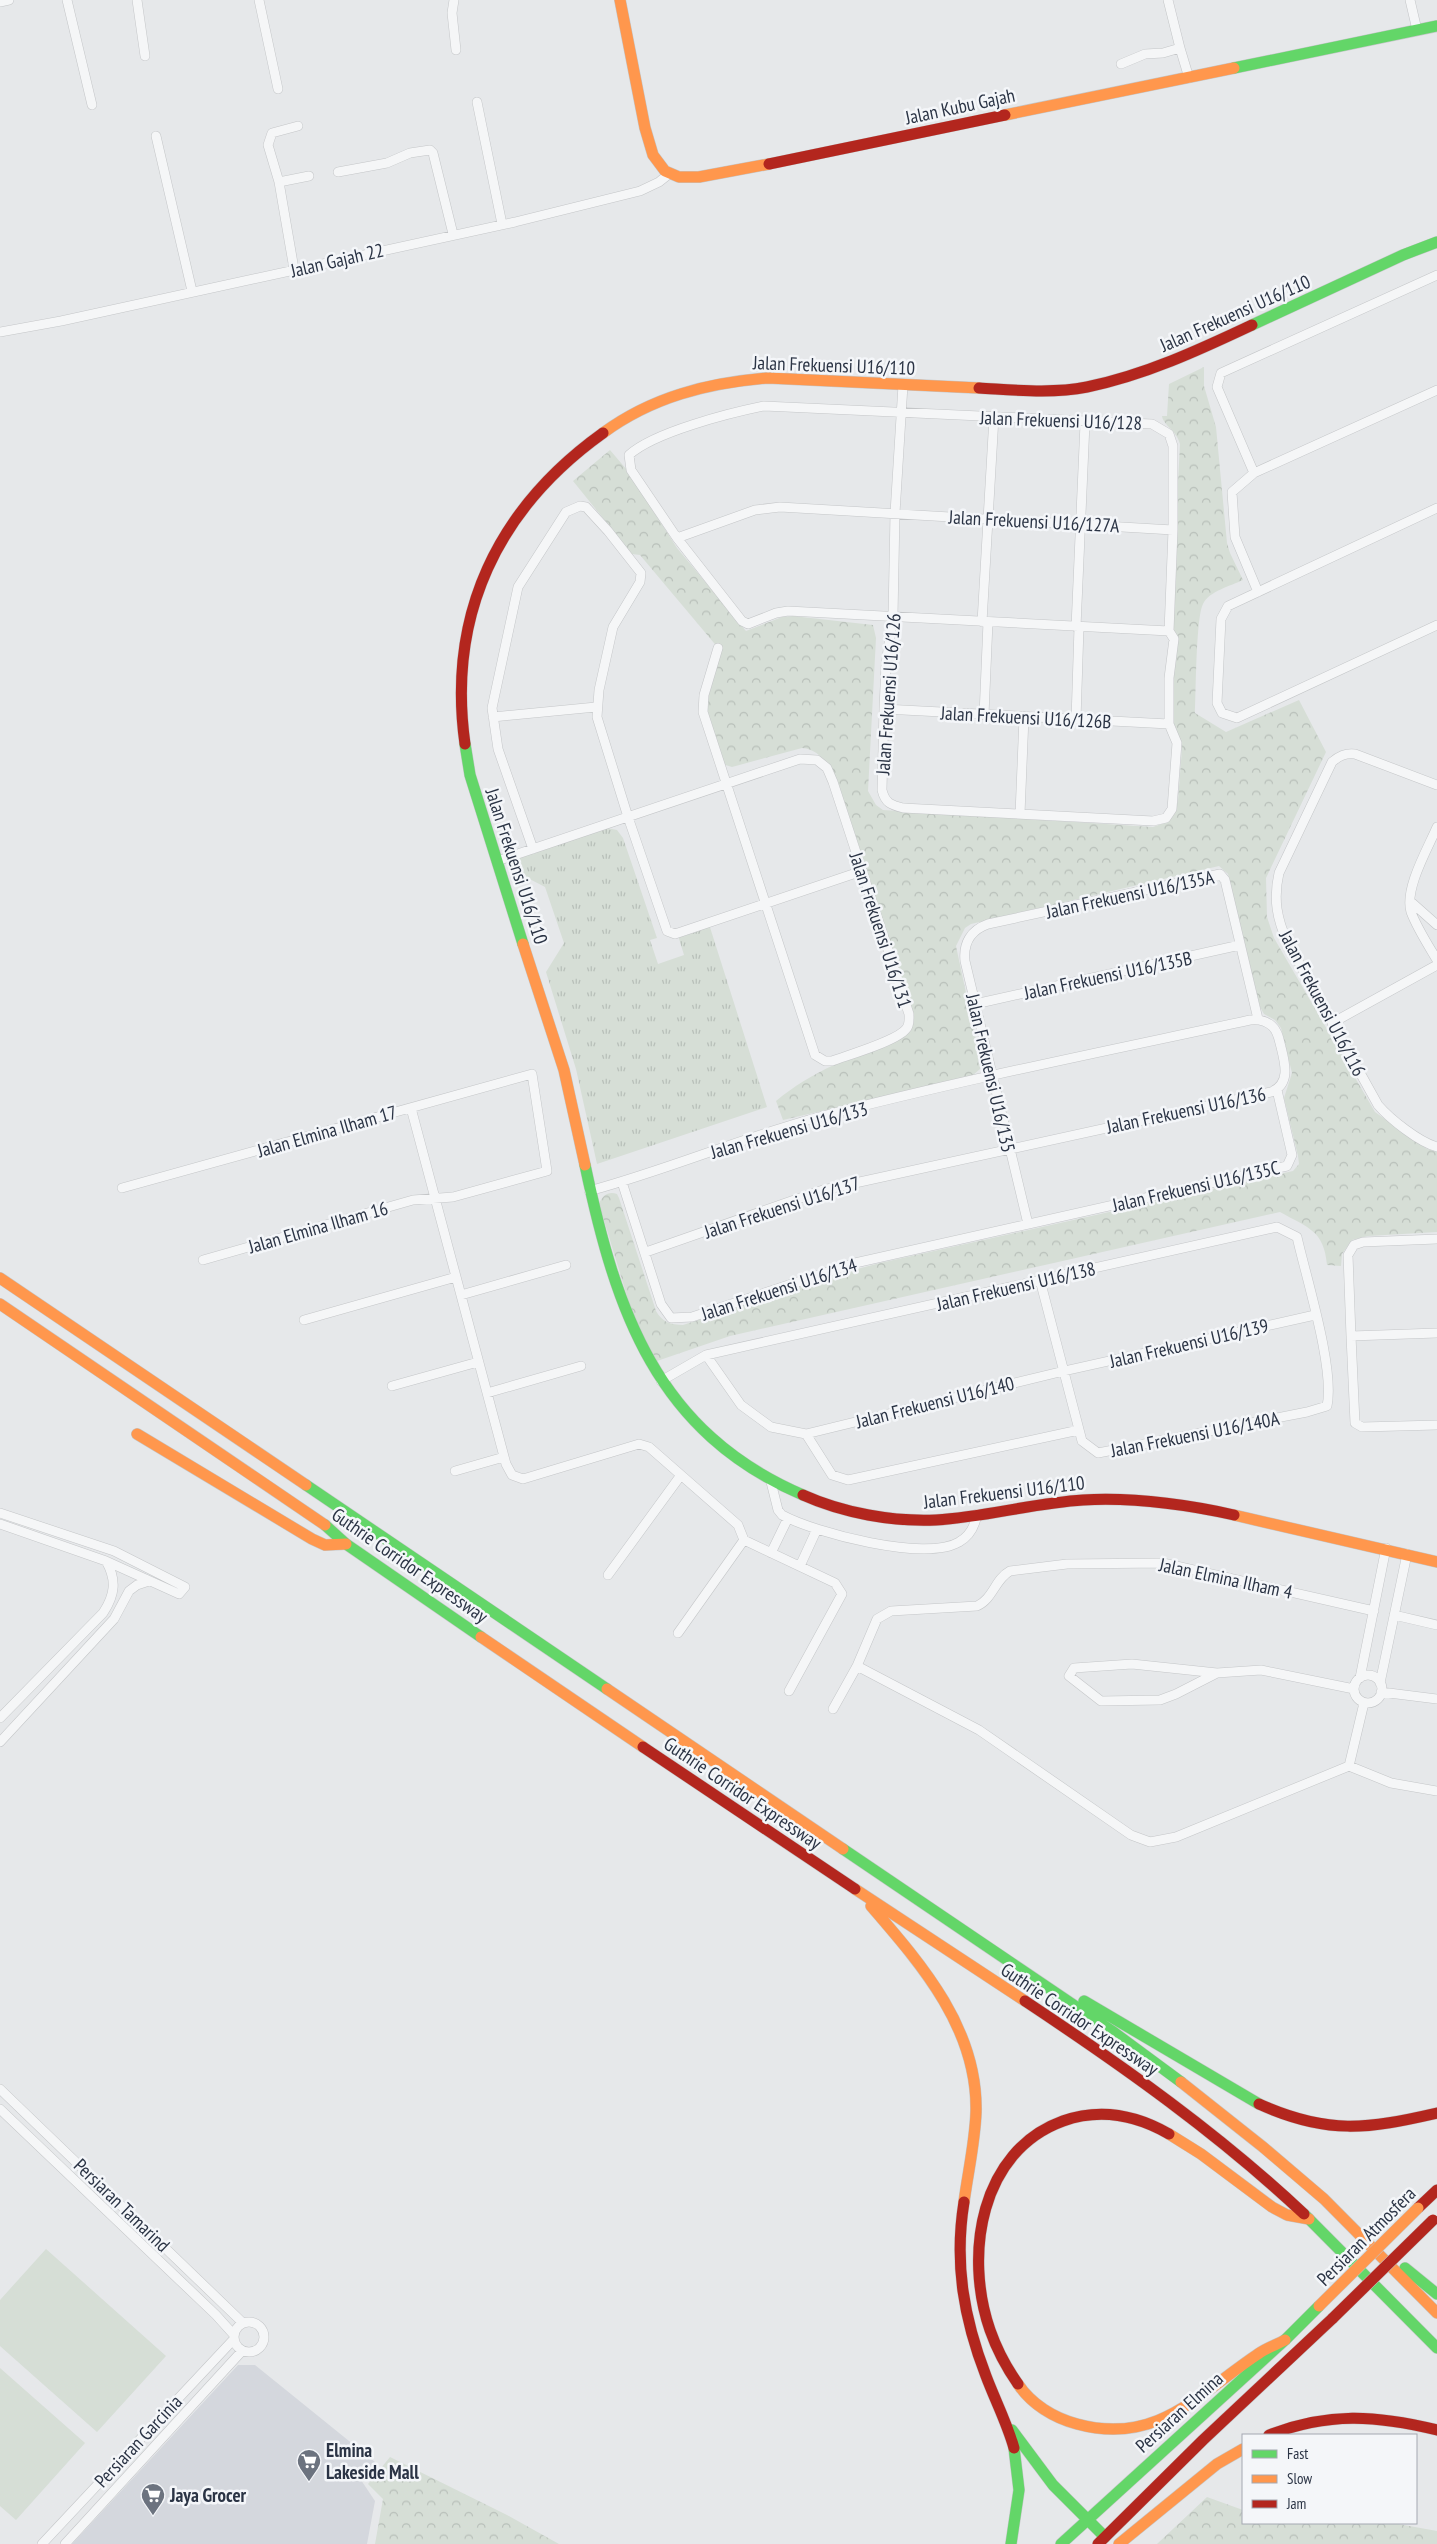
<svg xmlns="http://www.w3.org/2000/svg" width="1437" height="2544" font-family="'PT Sans Narrow',sans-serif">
<defs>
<pattern id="grass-tufts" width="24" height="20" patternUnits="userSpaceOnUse" patternTransform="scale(1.25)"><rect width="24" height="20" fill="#d6ded6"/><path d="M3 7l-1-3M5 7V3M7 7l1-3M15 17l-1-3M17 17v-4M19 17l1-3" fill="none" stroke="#b8bfb9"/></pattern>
<pattern id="park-crowns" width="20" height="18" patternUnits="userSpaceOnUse" patternTransform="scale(1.25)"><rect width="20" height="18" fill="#d6ded6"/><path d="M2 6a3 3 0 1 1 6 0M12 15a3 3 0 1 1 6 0" fill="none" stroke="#b8bfb9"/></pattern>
</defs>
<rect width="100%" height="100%" fill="#e6e8ea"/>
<path fill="#d4d7dd" d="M238 2365H255L375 2462 361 2480 375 2501 367 2544H72Z"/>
<path fill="url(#grass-tufts)" d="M607 828 617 830 623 838 657 938 650 940 658 964 684 955 677 932 708 921 767 1107 597 1164 576 1069 546 972 564 943 545 887 516 872 511 860Z"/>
<path fill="url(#park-crowns)" d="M1204 367V386L1216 427 1227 543 1230 553 1243 580C1231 586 1209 591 1203 604 1196 617 1196 693 1195 713L1226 732 1299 700 1326 752 1266 878 1267 917 1274 938 1375 1112 1427 1149 1437 1152V1232L1368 1236 1352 1240 1342 1254 1341 1266 1327 1265C1324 1230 1308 1228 1280 1212L730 1336 657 1361 652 1356 630 1306 599 1204C602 1196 608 1191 617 1194L619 1198 656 1311C662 1322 671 1325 683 1325L842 1273 880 1263 1293 1171 1299 1164 1298 1156 1284 1098 1292 1073 1281 1028 1275 1020 1264 1014 1260 1007 1228 874 1219 866 971 924 965 928 956 946 981 1063 980 1069 972 1076 783 1120 776 1101C812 1071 853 1056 897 1039L909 1016 827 764C820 755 814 749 802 748L732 767 719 763 702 714 719 649 640 555 632 554 573 481 610 450 627 470 677 548 746 631 782 617 793 616 873 625 876 638 868 791 876 805 883 810 1153 827 1164 823 1176 808 1178 800 1182 748 1178 737 1169 724V673L1174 630 1171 617 1180 444C1177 431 1163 425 1162 416H1167L1169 384Z
M390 2457 507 2515 559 2544H375L383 2499 368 2484Z
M1207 2497 1243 2510V2523H1393L1437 2531V2544H1157Z"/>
<path fill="#d6ded6" d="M46 2249 166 2356 97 2432 0 2346V2300Z
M0 2368 85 2443 16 2520 0 2506Z"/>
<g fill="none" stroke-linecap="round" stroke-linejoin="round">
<g stroke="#c4c6c8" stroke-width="10">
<path id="street" d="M67 0 92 105
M137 0 145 56
M259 0 278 89
M454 0 452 13 456 50
M1168 0 1180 48
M1410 0 1417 30
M0 2 9 0
M1121 64 1145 54 1163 53 1180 48 1189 78
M477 102 502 224
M156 136 192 291
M338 172 387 163 410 153 430 150 433 153 453 234
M279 182 309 176
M294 269 279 182 268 145 272 133 298 126
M0 332 61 321 515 222 640 191 659 182 669 174
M1254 473 1437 390
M1437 508 1228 606 1221 619 1217 703 1222 713 1237 718 1437 625
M677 538 742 621 748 624 776 613 788 611C915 617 1042 625 1169 631L1174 639 1169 678V724L1177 743 1172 809 1166 818 1153 821 903 808C891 805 885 803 882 790L884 709 886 664 893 616 895 513 903 385
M1258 592 1235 537 1232 492 1254 473 1217 387 1221 373 1437 275
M982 622 994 417
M1076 627 1085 423
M1169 631 1173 530V446L1169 434 1152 424 764 406C730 413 654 432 629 455L631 470 677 538 755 510 780 507 1173 530
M884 709 1169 724
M984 715 988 622
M493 717 596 707
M1076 720 1079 627
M1437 785 1355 754C1345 753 1339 756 1332 762L1279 873C1273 899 1277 920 1288 943L1378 1105C1390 1119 1419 1142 1437 1147
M1020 814 1024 717
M1437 827C1428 848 1404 889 1411 912 1417 928 1428 945 1437 960
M533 849 498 749 492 708 518 587 566 512 580 506 586 507 608 531 641 573 640 582 613 627 599 690 597 717 628 817 667 931 675 934 862 871
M497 861 800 759 817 760 827 768 833 782 909 1014C909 1019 910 1025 906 1029 897 1041 848 1055 832 1061H825L815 1055 703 712 704 695 718 648
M1410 901 1437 925
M975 1004 1240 945
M1332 1023 1437 965
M411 1108 506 1464 512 1475 523 1479 639 1444 649 1447 738 1525 744 1540 835 1583 842 1594 789 1691
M622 1182 661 1304 671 1318 692 1317 855 1263 1287 1166 1292 1155 1277 1090
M122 1188 532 1074 547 1171 453 1197 413 1200 203 1260
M589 1191C667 1170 741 1138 819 1117 961 1080 1106 1051 1250 1020 1258 1019 1265 1020 1272 1026 1278 1031 1279 1040 1281 1047 1285 1063 1291 1084 1271 1092L823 1190 646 1252
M1028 1224 965 961C963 943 971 930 988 924L1220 874 1225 880 1258 1019
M1437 1239 1363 1242 1354 1245 1348 1255 1351 1336 1437 1333
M461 1295 566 1265
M304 1320 456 1277
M1351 1336 1355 1423 1362 1427 1437 1425
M706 1355 741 1405 771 1427 806 1434 832 1475 848 1480 1079 1430
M661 1381 706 1355 1277 1227 1297 1237C1306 1277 1335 1369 1327 1406L1307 1412 1098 1453 1082 1441 1040 1280
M392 1386 478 1362
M487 1393 581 1366
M806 1434 1064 1371 1315 1315
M455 1471 504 1457
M771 1482 778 1510 782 1515C815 1533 926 1562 959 1542 970 1536 975 1526 977 1514
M0 1513 114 1551 185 1587 179 1594 106 1561 0 1524
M771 1553 788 1518
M800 1566 817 1529
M608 1575 681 1475
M1394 1615 1437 1625
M678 1633 744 1540
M857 1666 979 1730 1131 1835 1150 1842 1176 1837 1349 1766
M1217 1673 1176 1694 1160 1700 1101 1701 1069 1676 1074 1668 1132 1664 1217 1673 1261 1670 1354 1689
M1354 1689a14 14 0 1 1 28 0a14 14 0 1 1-28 0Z
M1360 1678 1386 1548
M1380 1683 1407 1554
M1381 1692 1437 1699
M833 1709 857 1666 877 1619 891 1611 977 1606C993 1599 995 1579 1010 1571L1067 1564 1163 1563 1374 1611
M0 1718 103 1613C115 1595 117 1580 106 1561
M0 1742 114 1619 129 1591 137 1585 149 1581
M1349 1766 1391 1783 1437 1791
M1349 1766 1364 1703
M0 2089 243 2323
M0 2109 216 2315 234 2335
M234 2337a15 15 0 1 1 30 0a15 15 0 1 1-30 0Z
M42 2544 234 2339
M65 2544 242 2351"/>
</g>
<g stroke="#c4c6c8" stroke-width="12">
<path id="fast" d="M1234 68 1437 26
M1252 325 1403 255 1437 242
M465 744 470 775 523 944
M585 1165C616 1311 656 1432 803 1495
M306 1485 607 1689
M325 1525 346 1544 481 1637
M843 1849 1112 2031 1181 2082
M1084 2001 1259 2104
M1304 2214 1437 2348
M1405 2268 1437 2294
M1012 2430 1053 2485 1105 2537
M1011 2544 1019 2490 1014 2448
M1061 2544 1285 2340 1319 2306"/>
</g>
<g stroke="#c4c6c8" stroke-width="12">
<path id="slow" d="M620 0 645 128 653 155 665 171 679 177H699L769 164
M1005 115 1234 68
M603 433C652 397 707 383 768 378L979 388
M523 944 564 1070 585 1165
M0 1278 306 1485
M0 1304 325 1525
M137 1434 312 1539 325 1545 346 1544
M1234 1515 1437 1562
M481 1637 643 1747
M607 1689 843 1849
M855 1889 1025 2001
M871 1906C922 1965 978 2029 976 2112 975 2142 968 2172 964 2202
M1181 2082 1263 2147 1324 2199 1437 2313
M1169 2134 1201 2154 1272 2207 1287 2215 1309 2219
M1018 2384C1031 2404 1054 2418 1077 2424 1157 2446 1198 2394 1258 2354 1266 2348 1276 2345 1285 2340
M1119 2544 1217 2464 1243 2449"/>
</g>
<g stroke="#c4c6c8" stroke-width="12">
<path id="jam" d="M769 164 1005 115
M979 388C1015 390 1052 394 1087 387 1145 375 1199 350 1252 325
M465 744C447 615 497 509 603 433
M803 1495C843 1513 893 1522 936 1520 986 1517 1034 1503 1083 1500 1134 1497 1184 1504 1234 1515
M643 1747 855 1889
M1025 2001C1123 2066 1219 2134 1304 2214
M1259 2104C1328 2135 1367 2129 1437 2113
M964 2202C954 2264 964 2319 986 2376 995 2400 1007 2423 1014 2448
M1418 2208 1437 2190
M1018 2384C1006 2367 997 2350 990 2330 964 2255 980 2151 1063 2121 1100 2108 1136 2115 1169 2134
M1269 2435C1328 2412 1376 2415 1437 2430
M1098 2544 1203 2440 1333 2318"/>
</g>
<use href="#street" stroke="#f5f6f7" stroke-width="9"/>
<use href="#fast" stroke="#63d668" stroke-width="11"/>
<use href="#slow" stroke="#ff974d" stroke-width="11"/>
<use href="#jam" stroke="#b3261e" stroke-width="11"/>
<g stroke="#c4c6c8" stroke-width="12" stroke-linecap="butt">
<path id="slow-bridge" d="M1319 2306 1418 2208"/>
</g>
<g stroke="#c4c6c8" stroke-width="12" stroke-linecap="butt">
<path id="jam-bridge" d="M1333 2318 1433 2220"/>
</g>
<use href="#slow-bridge" stroke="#ff974d" stroke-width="11"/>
<use href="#jam-bridge" stroke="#b3261e" stroke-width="11"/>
</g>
<defs>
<g id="supermarket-pin" transform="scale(1.25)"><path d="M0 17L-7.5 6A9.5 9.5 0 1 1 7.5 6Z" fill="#6c737f" stroke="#f4f6f9"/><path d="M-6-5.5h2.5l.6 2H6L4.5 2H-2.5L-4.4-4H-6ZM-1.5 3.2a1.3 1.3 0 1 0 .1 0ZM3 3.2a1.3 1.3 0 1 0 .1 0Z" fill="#fff"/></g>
</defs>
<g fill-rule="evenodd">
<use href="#supermarket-pin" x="309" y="2461"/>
<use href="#supermarket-pin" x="153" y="2495"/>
</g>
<g text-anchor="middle" stroke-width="5" stroke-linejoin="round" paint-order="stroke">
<g font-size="19" fill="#2b3445" stroke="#f4f6f9">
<text transform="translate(960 106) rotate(-12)" y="7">Jalan Kubu Gajah</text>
<text transform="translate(337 260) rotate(-13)" y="7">Jalan Gajah 22</text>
<text transform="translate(1235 313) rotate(-24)" y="7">Jalan Frekuensi U16/110</text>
<text transform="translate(834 365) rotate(2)" y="7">Jalan Frekuensi U16/110</text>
<text transform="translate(1061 420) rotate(2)" y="7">Jalan Frekuensi U16/128</text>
<text transform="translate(1034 521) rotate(3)" y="7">Jalan Frekuensi U16/127A</text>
<text transform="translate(888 694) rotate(-86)" y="7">Jalan Frekuensi U16/126</text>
<text transform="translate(1026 717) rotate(3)" y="7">Jalan Frekuensi U16/126B</text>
<text transform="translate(517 866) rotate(72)" y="7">Jalan Frekuensi U16/110</text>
<text transform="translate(1130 894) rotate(-12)" y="7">Jalan Frekuensi U16/135A</text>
<text transform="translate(881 930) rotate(72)" y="7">Jalan Frekuensi U16/131</text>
<text transform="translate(1108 975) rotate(-12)" y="7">Jalan Frekuensi U16/135B</text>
<text transform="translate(1323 1003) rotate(62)" y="7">Jalan Frekuensi U16/116</text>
<text transform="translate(991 1073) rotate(77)" y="7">Jalan Frekuensi U16/135</text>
<text transform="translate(1186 1110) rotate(-12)" y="7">Jalan Frekuensi U16/136</text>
<text transform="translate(789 1130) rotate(-16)" y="7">Jalan Frekuensi U16/133</text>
<text transform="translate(327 1131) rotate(-16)" y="7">Jalan Elmina Ilham 17</text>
<text transform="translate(1196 1186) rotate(-13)" y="7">Jalan Frekuensi U16/135C</text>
<text transform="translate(782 1207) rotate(-18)" y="7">Jalan Frekuensi U16/137</text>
<text transform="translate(318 1227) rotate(-16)" y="7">Jalan Elmina Ilham 16</text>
<text transform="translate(1016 1286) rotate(-13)" y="7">Jalan Frekuensi U16/138</text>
<text transform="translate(779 1289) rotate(-18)" y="7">Jalan Frekuensi U16/134</text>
<text transform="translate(1189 1343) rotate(-13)" y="7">Jalan Frekuensi U16/139</text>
<text transform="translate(935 1402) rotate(-14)" y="7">Jalan Frekuensi U16/140</text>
<text transform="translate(1195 1434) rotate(-11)" y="7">Jalan Frekuensi U16/140A</text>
<text transform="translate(1004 1492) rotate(-7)" y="7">Jalan Frekuensi U16/110</text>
<text transform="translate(410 1565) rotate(35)" y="7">Guthrie Corridor Expressway</text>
<text transform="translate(1226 1578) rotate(12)" y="7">Jalan Elmina Ilham 4</text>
<text transform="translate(743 1793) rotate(34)" y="7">Guthrie Corridor Expressway</text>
<text transform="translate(1080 2019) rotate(34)" y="7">Guthrie Corridor Expressway</text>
<text transform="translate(122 2205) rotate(44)" y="7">Persiaran Tamarind</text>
<text transform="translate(1366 2236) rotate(-45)" y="7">Persiaran Atmosfera</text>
<text transform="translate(1179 2412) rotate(-42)" y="7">Persiaran Elmina</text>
<text transform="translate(138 2441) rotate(-47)" y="7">Persiaran Garcinia</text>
</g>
<g font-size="19" font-weight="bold" fill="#2b3445" stroke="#f4f6f9" text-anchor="start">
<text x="326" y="2457">Elmina<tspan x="326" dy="22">Lakeside Mall</tspan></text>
<text x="170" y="2502">Jaya Grocer</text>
</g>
</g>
<rect x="1242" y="2434" width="175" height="90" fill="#f4f6f9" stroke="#a4a8b1"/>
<rect x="1252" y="2450" width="25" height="8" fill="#63d668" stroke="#a4a8b1"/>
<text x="1287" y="2459" font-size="15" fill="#2b3445">Fast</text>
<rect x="1252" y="2475" width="25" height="8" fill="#ff974d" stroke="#a4a8b1"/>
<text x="1287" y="2484" font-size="15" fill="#2b3445">Slow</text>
<rect x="1252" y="2500" width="25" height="8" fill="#b3261e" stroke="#a4a8b1"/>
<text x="1287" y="2509" font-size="15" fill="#2b3445">Jam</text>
</svg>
